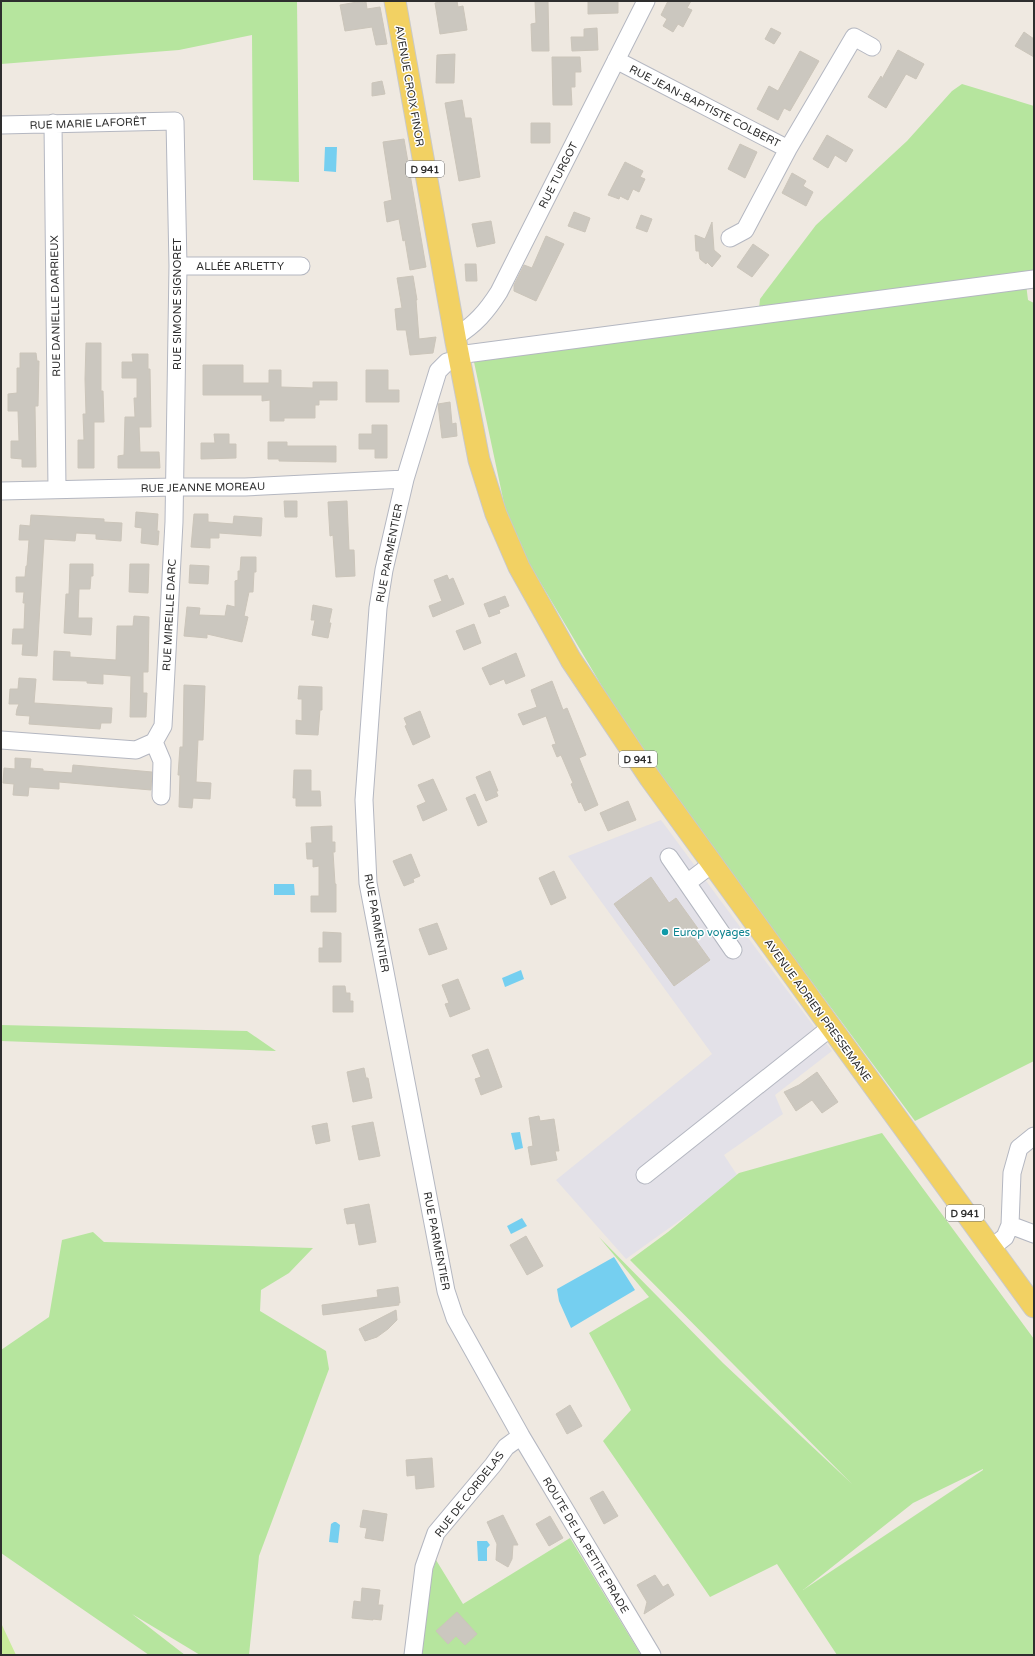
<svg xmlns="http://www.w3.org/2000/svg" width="1035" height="1656" font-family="'Varela Round',sans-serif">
<rect width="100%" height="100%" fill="#efe9e1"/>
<path fill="#e3e1e8" d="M661 820 832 1051 775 1095 783 1114 724 1155 739 1178 626 1259 556 1180 712 1054 568 856Z"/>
<path fill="#b6e59e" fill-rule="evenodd" d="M1 1H297L299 182 253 180 252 35 179 50 1 64Z
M962 84 1034 106V274L759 309 760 299 816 225 907 141 952 91Z
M1026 284 1028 300 1034 303V1061L915 1121 638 747 530 565 508 522 474 362 482 357Z
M1 1025 247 1031 276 1051 1 1041Z
M882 1133 1034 1339V1655H837L777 1564 710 1597 603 1441 631 1410 589 1333 649 1297 599 1237 723 1363 852 1484 630 1260 668 1232 739 1173ZM983 1469V1470L803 1590 913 1503Z
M93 1232 104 1242 313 1248 289 1273 261 1290 260 1311 326 1351 329 1369 259 1556 249 1655H200L132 1614 185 1655H149L1 1553V1350L49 1317 62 1240Z
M570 1538 641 1655H419L431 1576 436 1560 463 1604Z"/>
<path fill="#c9ec9a" d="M1 1623 16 1655H1Z"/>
<path fill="#75cff0" d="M325 147H337L336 172 324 171Z
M274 884H294L295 895H274Z
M521 970 524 979 505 987 502 978Z
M520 1132 523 1148 515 1150 511 1133Z
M522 1218 527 1226 511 1234 507 1226Z
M614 1257 635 1290 571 1328 559 1301 557 1289Z
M334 1522H336L340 1525 338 1543 329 1542 331 1524Z
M477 1541H487L490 1545 487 1548V1561H478Z"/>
<path fill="#cbc7bf" stroke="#cbc5ba" d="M363 1V3L366 2 367 9 380 7 387 44 376 45 372 27 345 31 340 5Z
M444 1H457L458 7 463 6 467 30 440 34 435 3Z
M535 1H548L549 51H532L531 24 536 23Z
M588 1H618V13L588 14Z
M668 1H691L687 8 692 10 683 27 678 24 673 32 663 26 667 19 661 15Z
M597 28 598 50 572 51 571 37H584V29Z
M771 28 781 33 774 44 765 39Z
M1024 32 1034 39V57L1015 46Z
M898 50 924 64 916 79 906 74 886 108 868 97 881 76 882 79Z
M800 51 819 61 790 111 784 108 778 120 757 109 769 86 778 91Z
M455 54 454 83H436L437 55Z
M552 57H580L581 72H575V87H571L572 105H553Z
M382 81 385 94 372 96V83Z
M462 100 465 118H471L480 177 459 181 445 103Z
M531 123H550V143H531Z
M827 135 853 150 846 162 835 155 828 168 813 159Z
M404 139 426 267 410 270 405 240 403 241 399 219 387 222 384 202 392 200 383 142Z
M740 144 757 152 745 178 728 169Z
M625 162 643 171 640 177 645 179 639 192 633 189 628 200 620 196 619 199 608 195Z
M792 173 806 181 803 186 813 192 806 206 782 193Z
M574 212 590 218 585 232 568 226Z
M641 215 652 219 647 232 636 228Z
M491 221 495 243 477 247 472 224Z
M712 222 714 250 721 256 712 267 707 262 706 264 700 259 699 251H696L695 235 705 239Z
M546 236 564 244 536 301 514 291V285L524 265 532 268Z
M753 244 769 255 752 277 737 267Z
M465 264H476L477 281H466Z
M413 276 417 300H416L419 339 436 337 433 353 410 355 406 330H397L395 309 402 308 397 278Z
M86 343H101V391H103L104 422H94V468H78V440H84L83 414H86L85 379Z
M20 353H36L37 361H39L38 406H35L36 467H22V459L11 458V441H19L18 411H8V394L17 393V368H20Z
M132 354H148V369H150L151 427H139L140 452H159L160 468H118V456L124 455 125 417H135L134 398H137V378H122V362H133Z
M203 365H243V383H269V370H281V387L313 388V382H337V400H319V405H315V418H284V421H270V400L262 401V395H203Z
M366 370H388V390H399V402H366Z
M450 402 452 424 456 423 457 436 442 438 438 404Z
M372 425H387V458H375V449H359V434H372Z
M214 434H229V444H236V458L201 459V443H215Z
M268 442H287V446H336V462L279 461V459H268Z
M284 501H297V517H285Z
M347 501 349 550H354L355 576 336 577 333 535 330 536 328 502Z
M136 512 158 514 157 531H159L158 545 141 543 142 528 135 527Z
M194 514H208V522L233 524 234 516 262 518 261 536 219 533V538H210V548L191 547Z
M31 515 104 519V522L122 523 121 541 96 539V534L76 533 75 541 44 539 37 656 22 655 23 644H12L13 629H24L25 603H23L24 592H16V577H25L26 566H27L29 540H19L20 525 30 526Z
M241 557H256V572H254L253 592H249L244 616 248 617 242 642 207 634V638L184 636 187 607 200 608 199 615 225 616 227 605 235 607V581L238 580V571H240Z
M70 564H93V576H91L90 589H79L78 618H92L91 635 64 633 66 594H69Z
M130 564H149L148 593 129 592Z
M190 565 209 566 208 584 189 583Z
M447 575 449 580 453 578 464 604 433 617 429 606 442 601 434 580Z
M505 596 509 606 499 610 500 613 489 617 484 604Z
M313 605 332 609 329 623H331L328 638 312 635 315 620H311Z
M134 616 149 617 148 672H143V693H147L146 717H130L131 676 103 674V684L87 683V681L53 680 54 651 70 652V657L116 660 117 626H133Z
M474 624 481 643 464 650 456 631Z
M516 653 525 676 506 684 504 679 490 685 482 668Z
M19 678 36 679 34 703 112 708 111 723H101L100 729 29 724 30 716 16 715 17 709 19 704H9L10 689H18Z
M552 681 563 710 567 708 586 755 579 758 598 805 585 811 581 802 579 803 571 784 573 783 561 755 557 757 552 745 556 744 546 716 523 725 518 714 537 707 531 690Z
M184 685 205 686 203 740H198L196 782 211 783 210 799 193 798 192 808 179 807 180 775H178L180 747H183Z
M299 686 322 687V710H320L318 735 296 734V720L302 721V699H298Z
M420 711 430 737 413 745 405 726 407 725 404 718Z
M15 758 31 759 30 768 43 769V771L72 773 73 765 152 772 151 790 59 782V789L29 787 28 796 13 795 14 784 3 783 4 768 15 769Z
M294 770H311V791H320L321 806H296V798H293Z
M490 771 498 791H496L498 796 486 801 476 777Z
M433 779 447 810 423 821 417 806 426 802 418 785Z
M475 794 487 822 478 826 466 798Z
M628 801 636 820 608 831 600 813Z
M332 826V842H335V852H333L335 884H336V912H311V896H319V866L313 867V859H307L306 843H312L311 827Z
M411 854 420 876 413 879 414 882 404 886 393 861Z
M554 871 566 898 551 905 539 878Z
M651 877 669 903 676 898 699 930 692 935 710 960 674 986 614 904Z
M437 923 447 949 429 955 419 929Z
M323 932 341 933V962H319V948H323Z
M458 979 470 1009 450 1017 445 1004 449 1003 442 985Z
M333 986H345L346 993H350V1001H353V1012H333Z
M488 1049 502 1087 481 1095 475 1079 481 1077 472 1055Z
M364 1068 366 1078H368L372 1098 353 1102 347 1072Z
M817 1072 838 1102 822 1113 812 1100 796 1111 784 1092 799 1085Z
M539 1116 540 1121 554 1119 559 1151H555L557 1160 531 1165 528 1147 533 1146 529 1118Z
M373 1122 380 1156 359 1160 352 1126Z
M327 1123 330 1141 316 1144 312 1126Z
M369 1204 376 1242 359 1245 355 1223 347 1224 344 1209Z
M526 1236 543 1266 527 1275 510 1245Z
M398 1287 400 1303H398L399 1305 323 1315 322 1305 378 1297 377 1290Z
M396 1310 397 1320 388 1329 377 1337 365 1341 359 1329Z
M570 1405 582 1426 567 1434 556 1414Z
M432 1458 434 1487 416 1489 415 1475 407 1476 406 1460Z
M603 1491 618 1516 604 1524 590 1498Z
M363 1510 387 1514 383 1541 365 1538 367 1528 360 1527Z
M503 1515 518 1545H513L512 1559 508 1567 496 1560 497 1544 487 1522Z
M550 1516 563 1538 549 1546 536 1524Z
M655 1575 663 1587 668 1584 674 1595 644 1614 647 1602 637 1585Z
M362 1588 380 1590 378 1605H383L381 1620 373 1619V1620L352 1618 354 1601 361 1602Z
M457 1612 477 1634 465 1645 456 1636 448 1644 436 1631Z"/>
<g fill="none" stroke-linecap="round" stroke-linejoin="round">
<g stroke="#b4b7c1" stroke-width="19">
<path id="minor" d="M616 60 788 149 854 37 872 47
M53 123 57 489
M1 125 175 121 178 266 174 522 163 726 154 742 136 750 1 740
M730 238 745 230 788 149
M178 266H301
M455 337C475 325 487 311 499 292L646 1
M458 355 1034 279
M459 359 447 362 438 371 405 479 384 570 378 608 364 800 368 883 446 1291 455 1318 521 1436 652 1655
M1 491 174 487H245L405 479
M154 742 162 761 161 796
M669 857 687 883
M712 864 687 883 733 950
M645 1175 830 1028
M1010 1225 1034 1234
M991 1248 1005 1237 1010 1225 1012 1173 1019 1148 1034 1136
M413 1655 424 1567 436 1533 493 1465 506 1447 521 1436"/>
</g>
<g stroke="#c9c9c9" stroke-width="23">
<path id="major" d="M395 1 456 342 479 460 496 514 519 567 571 660 650 778 1034 1307"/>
</g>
<use href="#minor" stroke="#fff" stroke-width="17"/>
<use href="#major" stroke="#f2d163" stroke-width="21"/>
</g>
<circle fill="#0f9aa8" stroke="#fff" stroke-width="1.5" cx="665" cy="932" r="4"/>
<g text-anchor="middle" stroke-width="3" stroke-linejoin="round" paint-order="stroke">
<g fill="#fff" stroke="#6d6d6d" stroke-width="1">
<rect x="406" y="161" width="38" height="16" rx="3"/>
<rect x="619" y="751" width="38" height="16" rx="3"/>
<rect x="946" y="1205" width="38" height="16" rx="3"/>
</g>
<g font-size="10" font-weight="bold" fill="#2e2e2e">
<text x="425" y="173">D 941</text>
<text x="638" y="763">D 941</text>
<text x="965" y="1217">D 941</text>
</g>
<g font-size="11" fill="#2e2e2e" stroke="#fff">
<text transform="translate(410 86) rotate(80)" y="4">AVENUE CROIX FINOR</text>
<text transform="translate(705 106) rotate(27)" y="4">RUE JEAN-BAPTISTE COLBERT</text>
<text transform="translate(88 123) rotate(-2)" y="4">RUE MARIE LAFORÊT</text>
<text transform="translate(558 175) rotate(-63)" y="4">RUE TURGOT</text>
<text x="240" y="270">ALLÉE ARLETTY</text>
<text transform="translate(177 304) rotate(-90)" y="4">RUE SIMONE SIGNORET</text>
<text transform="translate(55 306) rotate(-91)" y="4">RUE DANIELLE DARRIEUX</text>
<text transform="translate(203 487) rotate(-1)" y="4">RUE JEANNE MOREAU</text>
<text transform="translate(389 553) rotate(-79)" y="4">RUE PARMENTIER</text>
<text transform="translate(169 615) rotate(-87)" y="4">RUE MIREILLE DARC</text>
<text transform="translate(377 923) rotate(80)" y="4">RUE PARMENTIER</text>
<text transform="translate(818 1010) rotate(54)" y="4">AVENUE ADRIEN PRESSEMANE</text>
<text transform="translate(437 1241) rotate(79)" y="4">RUE PARMENTIER</text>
<text transform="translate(469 1494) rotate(-52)" y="4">RUE DE CORDELAS</text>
<text transform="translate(586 1545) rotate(59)" y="4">ROUTE DE LA PETITE PRADE</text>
</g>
<g font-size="11" fill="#0d838f" stroke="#fff" text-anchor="start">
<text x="673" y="936">Europ voyages</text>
</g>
</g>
<rect width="1035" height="1656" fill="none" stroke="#2e2e2e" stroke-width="4"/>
</svg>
